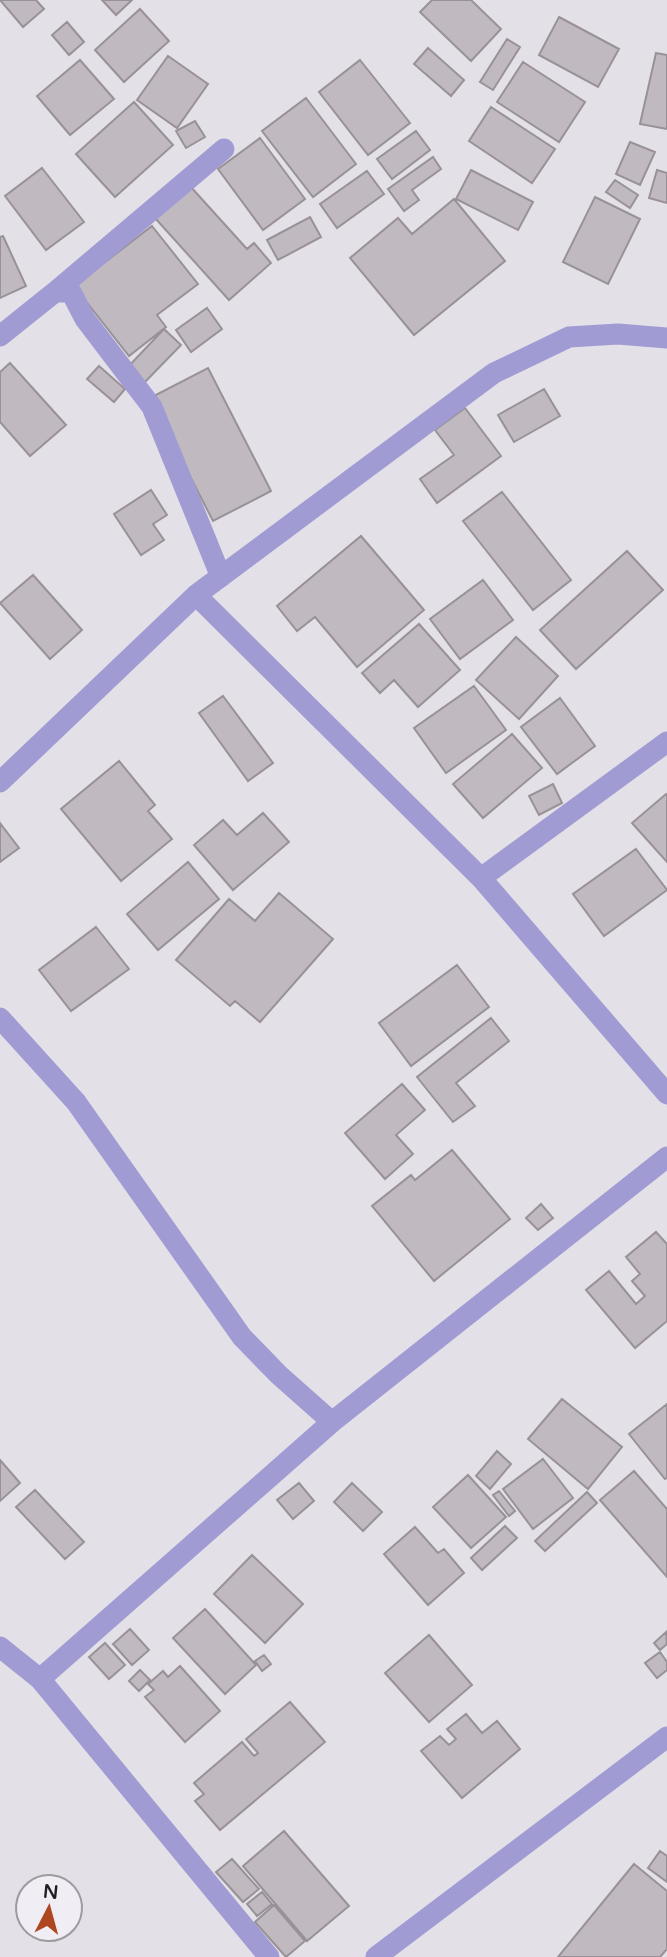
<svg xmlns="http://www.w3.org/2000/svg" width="667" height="1957" font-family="'Varela Round',sans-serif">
<rect width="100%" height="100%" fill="#e3e0e7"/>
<path fill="#c0bac0" stroke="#989298" stroke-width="2" d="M0 0H36L44 9 23 27Z
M102 0H132L116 15Z
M432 0H471L501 29 471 61 420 12Z
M140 9 169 41 124 82 95 50Z
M559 17 619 49 598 87 539 55Z
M67 22 84 42 69 55 52 35Z
M507 39 520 47 493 90 480 82Z
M428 48 464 80 451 96 414 64Z
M656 53 667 55V129L640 124Z
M168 56 208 84 177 128 137 100Z
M80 60 114 99 70 135 37 96Z
M360 60 410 123 368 155 319 92Z
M523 62 585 102 559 142 497 102Z
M306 98 356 164 313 197 262 131Z
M134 102 173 145 115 197 76 154Z
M491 107 555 149 532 183 469 141Z
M195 121 205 137 186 148 176 131Z
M416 131 430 150 392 179 377 159Z
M260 138 305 199 263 230 218 169Z
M630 142 655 152 640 185 616 174Z
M433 157 441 169 412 190 419 200 404 211 388 189Z
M42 168 84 222 46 250 5 196Z
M471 170 533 202 518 230 456 199Z
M657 170 667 173V203L649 198Z
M367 171 384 194 337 228 320 204Z
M615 180 638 195 630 208 606 192Z
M190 186 247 249 254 243 271 263 229 300 155 218Z
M595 197 640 219 608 284 563 262Z
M454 199 505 261 414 335 350 258 398 218 412 234Z
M310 217 321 237 278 260 267 240Z
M152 226 198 284 157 315 166 327 129 356 74 286Z
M3 236 26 286 0 298V237Z
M207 308 222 329 191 352 176 330Z
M164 329 181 345 142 385 126 369Z
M10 363 66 425 30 456 0 422V372Z
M99 366 125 389 114 402 87 379Z
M208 368 271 491 213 521 150 398Z
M544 389 560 416 514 442 498 415Z
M465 408 501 456 437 503 420 479 454 455 435 430Z
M151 490 167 515 153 524 164 540 141 555 114 514Z
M502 492 571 580 533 610 463 521Z
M361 536 424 610 357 667 315 617 297 631 277 606Z
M627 551 663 590 576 669 540 630Z
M33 575 82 630 50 659 0 603Z
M483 580 513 620 460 659 430 619Z
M419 624 460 670 418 707 394 680 380 693 362 673Z
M516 637 558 676 519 719 476 680Z
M474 686 506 730 446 773 414 728Z
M223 696 273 763 248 781 199 713Z
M560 698 595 746 557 774 521 727Z
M512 734 542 768 483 818 453 784Z
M119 761 155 805 148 811 172 839 121 881 61 809Z
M553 784 562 803 539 815 529 796Z
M666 794 667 795V862L632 823Z
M263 813 289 842 233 890 194 845 223 820 237 835Z
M0 823 19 848 0 862Z
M636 849 667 890 604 936 573 894Z
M188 862 219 899 158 950 127 914Z
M279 893 333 939 260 1022 235 1001 230 1006 176 960 229 899 255 921Z
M96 927 129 969 71 1011 39 970Z
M457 965 489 1007 411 1066 379 1023Z
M491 1018 509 1041 456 1083 475 1106 453 1122 417 1077Z
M402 1084 425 1110 396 1135 413 1154 385 1179 345 1133Z
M452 1150 510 1219 434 1281 372 1206 411 1175 415 1180Z
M541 1204 553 1218 538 1230 526 1218Z
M656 1232 667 1244V1321L635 1348 586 1290 609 1271 636 1304 645 1296 632 1281 640 1274 626 1257Z
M562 1399 622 1447 588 1489 528 1439Z
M667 1404V1478L665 1479 629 1434Z
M497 1451 511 1464 490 1489 476 1476Z
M543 1459 573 1498 533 1529 503 1489Z
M0 1460 20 1483 0 1501Z
M634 1471 667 1509V1577L600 1500Z
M468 1475 506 1517 471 1548 433 1507Z
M299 1483 314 1501 293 1519 277 1500Z
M352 1483 382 1512 363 1531 334 1502Z
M35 1490 84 1542 65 1559 16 1507Z
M499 1491 515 1511 509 1516 493 1495Z
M587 1492 597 1503 545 1551 535 1541Z
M505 1526 517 1538 482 1570 471 1558Z
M415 1527 438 1553 444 1549 464 1573 428 1605 384 1554Z
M252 1555 303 1604 265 1643 214 1594Z
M205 1609 256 1665 225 1694 173 1638Z
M130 1629 149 1650 132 1665 113 1644Z
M666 1632 667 1644 660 1650 654 1643Z
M429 1635 472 1685 429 1722 385 1673Z
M105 1643 125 1665 109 1679 89 1657Z
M660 1652 667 1662V1670L657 1678 645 1663Z
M264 1655 271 1664 262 1671 255 1661Z
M180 1666 220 1711 185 1742 145 1697 154 1690 148 1684 163 1671 168 1677Z
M140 1670 150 1680 139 1691 129 1681Z
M290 1702 325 1742 220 1830 195 1801 204 1794 194 1783 242 1742 254 1756 258 1753 246 1739Z
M466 1714 482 1733 497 1721 520 1749 462 1798 421 1751 440 1736 449 1745 456 1739 447 1729Z
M284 1831 349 1906 307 1941 243 1866Z
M660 1851 667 1856V1882L648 1868Z
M232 1859 259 1889 243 1902 216 1872Z
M634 1864 667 1891V1949L660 1957H558Z
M262 1892 272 1904 257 1916 247 1904Z
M274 1905 305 1941 286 1957 255 1922Z"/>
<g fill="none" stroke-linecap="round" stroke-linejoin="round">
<path stroke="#a19bd3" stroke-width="21" d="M55 292 224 149
M0 336 55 292H71L85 319 152 407 221 577
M196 595 481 878 667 1094
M0 782 196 595 494 373 569 337 618 334 667 338
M481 878 667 742
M0 1018 76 1102 242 1337 279 1375 332 1422
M0 1647 40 1679 269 1957
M40 1679 332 1422 667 1157
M376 1957 667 1737"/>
</g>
<g transform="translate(49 1908) rotate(6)"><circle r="33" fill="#f0edf4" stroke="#9d9ba0" stroke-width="2"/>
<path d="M0-5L12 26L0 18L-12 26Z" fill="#ae4721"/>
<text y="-10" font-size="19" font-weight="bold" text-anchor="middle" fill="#201f21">N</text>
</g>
</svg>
